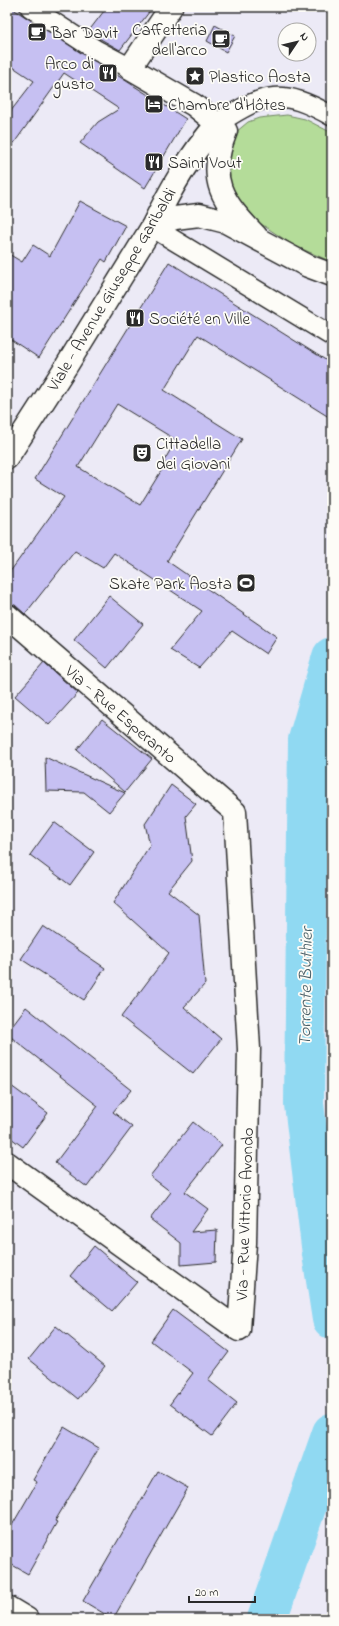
<svg xmlns="http://www.w3.org/2000/svg" width="339" height="1626" font-family="'Indie Flower',sans-serif">
<rect width="100%" height="100%" fill="#eceaf6"/>
<filter id="ink" filterUnits="userSpaceOnUse"><feTurbulence type="fractalNoise" baseFrequency=".025" numOctaves="2"/><feDisplacementMap in="SourceGraphic" scale="8" xChannelSelector="R" yChannelSelector="G"/><feConvolveMatrix kernelMatrix="1 2 1 2 8 2 1 2 1" color-interpolation-filters="sRGB"/></filter>
<g filter="url(#ink)">
<path fill="#b4dc99" stroke="#708462" d="M287 115 305 119 332 133V262L293 245 246 214 229 189 226 157 236 132 248 122 259 118Z"/>
<g fill="none" stroke-linecap="round" stroke-linejoin="round">
<path stroke="#90d9f2" stroke-width="40" d="M332 657 308 740 304 1104 322 1254 332 1319
M267 1619 332 1433"/>
</g>
<path fill="#c6c0f2" stroke="#2b2b2b" fill-rule="evenodd" d="M7 7H10L186 119 145 188 80 143 98 122 119 109 64 73 7 153V116L34 81 7 63Z
M107 7H153L120 50 88 32Z
M215 25 235 36 226 52 207 41Z
M80 201 126 226 106 262 102 259 39 358 7 337V253L22 262 33 245 50 256Z
M169 262 332 364V419L198 335 164 390 242 439 167 561 277 637 266 654 232 631 199 668 170 650 202 611 114 553 103 568 75 551 25 614 15 605 7 603V576L64 497 35 479ZM117 404 176 440 164 461 166 463 140 505 78 467Z
M109 596 143 624 107 668 74 640Z
M44 663 78 693 49 725 15 696Z
M102 719 152 759 125 792 77 750Z
M45 757 56 762 125 793 109 812 84 792 46 791Z
M171 785 196 804 186 816 192 861 168 891 199 915 205 984 184 1007 221 1039 193 1074 121 1017 169 953 113 903 150 845 145 824Z
M54 822 94 852 70 885 30 855Z
M43 926 105 968 84 1000 21 959Z
M26 1007 131 1090 113 1112 132 1127 87 1187 55 1163 98 1106 7 1034V1032Z
M7 1083 48 1113 23 1147 7 1135Z
M193 1122 222 1145 185 1192 208 1209 191 1232 217 1230 216 1262 181 1265V1243L150 1219 171 1192 150 1176Z
M94 1246 137 1282 112 1311 70 1276Z
M173 1310 229 1352 208 1380 237 1403 212 1436 170 1404 193 1373 151 1341Z
M56 1326 105 1366 78 1399 29 1359Z
M64 1427 99 1448 55 1521 57 1522 28 1574 7 1562V1534L37 1482 33 1480Z
M158 1471 188 1488 113 1619 83 1601Z"/>
<g fill="none" stroke-linecap="round" stroke-linejoin="round">
<g stroke="#2b2b2b" stroke-width="22">
<path id="pedestrian" d="M30 7 96 50 130 68
M218 123C266 92 281 88 332 116
M152 227 332 336"/>
</g>
<g stroke="#2b2b2b" stroke-width="25">
<g id="minor">
<path d="M171 7 130 68 194 105 226 131C206 180 222 201 256 236"/>
<path d="M152 227C170 190 190 154 218 123"/>
<path id="s1" d="M7 615 235 812 249 1049 245 1243 239 1330 7 1163"/>
</g>
</g>
<g stroke="#2b2b2b" stroke-width="25">
<path id="tertiary" d="M7 458 67 365 152 227 175 218 199 215 226 222 308 266 332 275
M7 1607 27 1619"/>
</g>
<use href="#pedestrian" stroke="#fdfcf7" stroke-width="19"/>
<use href="#minor" stroke="#fdfcf7" stroke-width="22"/>
<use href="#tertiary" stroke="#fdfcf7" stroke-width="22"/>
</g>
</g>
<defs>
<g id="cafe-square" transform="scale(1)"><rect x="-9" y="-9" width="18" height="18" rx="4" fill="#2b2b2b" stroke="#fdfcf7"/><path d="M-5.5-4.5H6V0H3Q3 3.5 0 3.5H-2.5Q-5.5 3.5-5.5 0ZM3-3.2v2h1.7v-2ZM-6 4.5H4V6H-6Z" fill="#fff"/></g>
<g id="restaurant-square" transform="scale(1)"><rect x="-9" y="-9" width="18" height="18" rx="4" fill="#2b2b2b" stroke="#fdfcf7"/><path d="M-5-6h1v4h1v-4h1v4h1v-4h1v5L-1.5 .5V6h-2V.5L-5-1ZM5-6V6H3V1.5H1.5Q1.5-4 5-6Z" fill="#fff"/></g>
<g id="sight-square" transform="scale(1)"><rect x="-9" y="-9" width="18" height="18" rx="4" fill="#2b2b2b" stroke="#fdfcf7"/><path d="M0-6L1.8-2.2L6-1.7L2.9 1.2L3.7 5.4L0 3.3L-3.7 5.4L-2.9 1.2L-6-1.7L-1.8-2.2Z" fill="#fff"/></g>
<g id="hotel-square" transform="scale(1)"><rect x="-9" y="-9" width="18" height="18" rx="4" fill="#2b2b2b" stroke="#fdfcf7"/><path d="M-6-4.5h1.5V1H6V5H4.5V3h-9V5H-6ZM-4 0a1.8 1.8 0 1 1 3.6 0ZM.5 0V-2.5h3Q6-2.5 6 0Z" fill="#fff"/></g>
<g id="theatre-square" transform="scale(1)"><rect x="-9" y="-9" width="18" height="18" rx="4" fill="#2b2b2b" stroke="#fdfcf7"/><path d="M-5-5.5Q0-4 5-5.5V0Q5 5 0 6Q-5 5-5 0ZM-3.3-2.5H-1v1.5H-3.3ZM1-2.5H3.3v1.5H1ZM-2.8 1Q0 5.5 2.8 1Z" fill="#fff"/></g>
<g id="stadium-square" transform="scale(1)"><rect x="-9" y="-9" width="18" height="18" rx="4" fill="#2b2b2b" stroke="#fdfcf7"/><path d="M0-5a6.5 5 0 1 0 0 10a6.5 5 0 1 0 0-10ZM-3.5-1.8h7v3.6h-7Z" fill="#fff"/></g>
</defs>
<g fill-rule="evenodd">
<use href="#cafe-square" x="37" y="32"/>
<use href="#cafe-square" x="221" y="39"/>
<use href="#restaurant-square" x="108" y="73"/>
<use href="#sight-square" x="195" y="76"/>
<use href="#hotel-square" x="154" y="104"/>
<use href="#restaurant-square" x="154" y="162"/>
<use href="#restaurant-square" x="135" y="318"/>
<use href="#theatre-square" x="142" y="453"/>
<use href="#stadium-square" x="246" y="583"/>
</g>
<g text-anchor="middle" stroke-width="3.5" stroke-linejoin="round" paint-order="stroke">
<g font-size="17" fill="#2b2b2b" stroke="#fdfcf7" text-anchor="start">
<text x="207" y="35" text-anchor="end">Caffetteria<tspan x="207" dy="20">dell'arco</tspan></text>
<text x="51" y="38">Bar Davit</text>
<text x="94" y="69" text-anchor="end">Arco di<tspan x="94" dy="20">gusto</tspan></text>
<text x="209" y="82">Plastico Aosta</text>
<text x="168" y="110">Chambre d'Hôtes</text>
<text x="168" y="168">Saint Vout</text>
<text x="149" y="324">Société en Ville</text>
<text x="156" y="449">Cittadella<tspan x="156" dy="20">dei Giovani</tspan></text>
<text x="232" y="589" text-anchor="end">Skate Park Aosta</text>
</g>
<g font-size="17" fill="#2b2b2b" stroke="#fdfcf7">
<text transform="translate(111 289) rotate(-59)" y="6">Viale - Avenue Giuseppe Garibaldi</text>
<text dy="6" stroke="none"><textPath href="#s1" startOffset="151">Via - Rue Esperanto</textPath></text>
<text transform="translate(244 1214) rotate(-88)" y="6">Via - Rue Vittorio Avondo</text>
</g>
<g font-size="18" font-style="italic" fill="#495f67" stroke="#fdfcf7">
<text transform="translate(305 987) rotate(-89)" y="6">Torrente Buthier</text>
</g>
</g>
<rect width="339" height="1626" fill="none" stroke="#fdfcf7" stroke-width="24"/>
<rect x="12" y="12" width="315" height="1602" fill="none" stroke="#2b2b2b" stroke-width="1.5" filter="url(#ink)"/>
<g transform="translate(297 42) rotate(55)"><circle r="19" fill="#fdfcf7" stroke="#a9a8a5"/>
<path d="M0-3L7 15L0 10L-7 15Z" fill="#2b2b2b"/>
<text y="-6" font-size="11" font-weight="bold" text-anchor="middle" fill="#2b2b2b">N</text>
</g>
<path d="M189 1596v6h66v-6" fill="none" stroke="#2b2b2b" stroke-width="2"/>
<text x="195" y="1596" font-size="12" fill="#2b2b2b" stroke="#fdfcf7" stroke-width="3" paint-order="stroke">20 m</text>
</svg>
